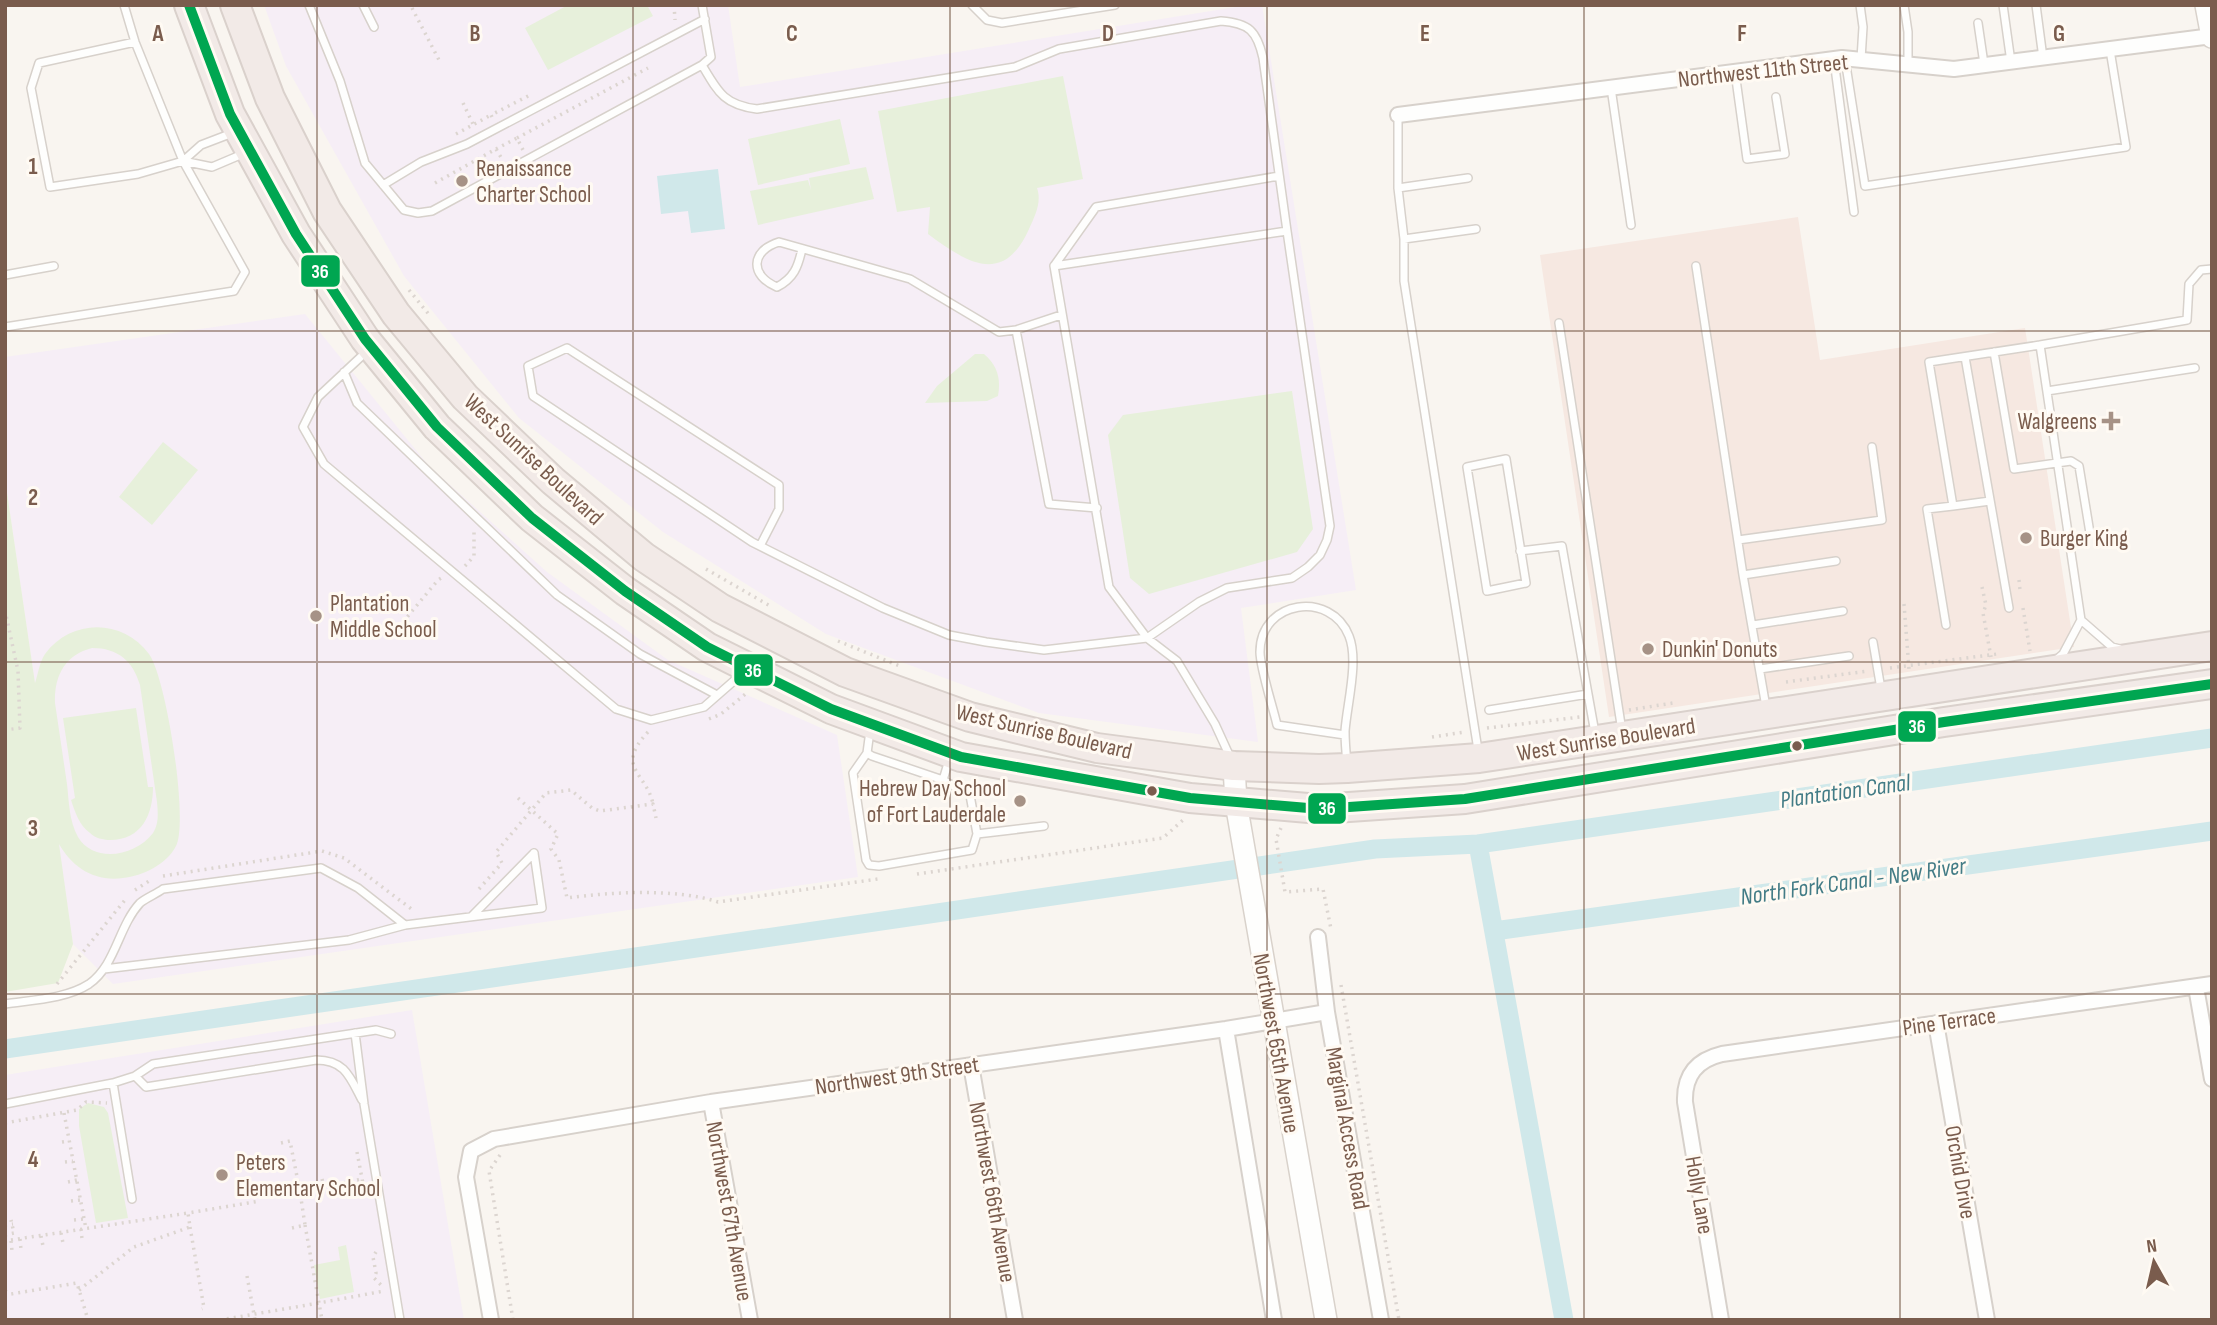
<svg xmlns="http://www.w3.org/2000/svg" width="2217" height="1325" font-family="'Sofia Sans Condensed',sans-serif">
<rect width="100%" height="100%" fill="#f9f5f0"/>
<path fill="#f6e8e1" d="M1798 217 1820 360 2025 328 2074 647 1609 717 1540 255Z"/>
<path fill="#f6eef6" d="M264 5H728L740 87 1248 5H1262L1356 590 1241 608 1258 742 1039 713 826 634 663 532 519 418 404 276 286 66Z
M305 314 429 466 547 572 668 660 837 735 858 877 113 984 73 944 5 479V357Z
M412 1010 464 1320H5V1075Z"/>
<path fill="#e7f0db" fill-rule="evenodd" d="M568 5H647L653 16 548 70 525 28Z
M1063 76 1083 179 1037 188C1042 202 1035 216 1029 229 1003 287 966 262 928 234L930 207 897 212 878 111Z
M840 119 850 164 758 185 748 139Z
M866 167 874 199 758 225 750 191 808 180 811 190 809 178Z
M975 354H984C998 366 1001 379 998 396L987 401 925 403 937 386Z
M1292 391 1313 529 1297 552 1149 594 1130 578 1108 435 1123 415Z
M163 442 198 470 152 525 119 497Z
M5 479 35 683C38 675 39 663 45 654 72 618 123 619 149 654 166 677 189 821 176 846 167 864 143 876 123 878 94 882 72 867 59 844L73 944 58 983 5 992ZM92 648C118 648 133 661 140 685L157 802C158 813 159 824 153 833 136 856 94 864 78 837 69 821 69 801 67 784 63 757 59 730 55 703 54 676 65 655 92 648Z
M136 708 148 787H153C153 814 142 840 110 840 103 840 95 838 90 833 79 825 75 812 71 800L75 798 63 718Z
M88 1103 104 1107 108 1113 128 1218 96 1223 79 1126V1109Z
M346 1245 354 1292 320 1299 314 1265 340 1260 338 1247Z"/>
<path fill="#d0e8ea" d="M718 169 725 229 691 233 688 211 661 214 657 176Z"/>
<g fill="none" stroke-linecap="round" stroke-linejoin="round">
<path stroke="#d0e8ea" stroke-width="19" d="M1478 844 1564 1320
M1494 931 2212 831
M5 1049 1375 849 1478 844 2212 738"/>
<g stroke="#d7d1cb" stroke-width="10">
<path id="lane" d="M309 5 340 81 365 163 404 210 418 213 432 211 702 65 711 57 702 5
M363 5 374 27
M972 5 987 20 1002 23 1115 5
M1860 5 1863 27 1861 59
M1904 5 1908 32V64
M2003 5 2011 62
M2036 5 2043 58
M1978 23 1984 64
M135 42 39 63 31 88 50 187 138 174 183 161 201 145 235 132
M1845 59 1865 186 2126 147 2110 50
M1834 60 1854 212
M702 65C718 92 724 105 757 109L1015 67 1059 49 1221 21C1249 23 1257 31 1263 58L1287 231 1054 266
M1735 72 1747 159 1785 154 1776 97
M1611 88 1631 225
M1398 115V188
M183 161 212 167 245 153
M1468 178 1398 188 1404 239 1476 229
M383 185 421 162 467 144 705 19
M1404 239V281L1478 750
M802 249C798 267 794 278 777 287 750 276 750 251 779 242L910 279 999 332 1016 330
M1696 266 1743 575 1766 707
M5 275 54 266
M1061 315 1016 330 1049 504 1097 508
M1559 323 1622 731
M5 327 234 291 245 272 183 161 135 42 124 5
M366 352 318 397 303 427 324 464 616 709 651 720 704 707 744 672
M1994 352 2014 469 2071 461 2079 466 2090 533
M1965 357 2009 608
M344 372 357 403 557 595 640 654 717 695
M2047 391 2195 368
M1506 459 1526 583 1487 591 1467 467Z
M1990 501 1953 506 1929 362 2040 345
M1738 540 1882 520 1872 447
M760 546 779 509V485L567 348 528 366 533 396 752 542 883 608 949 635 986 642 1044 650 1147 638 1199 602 1227 588 1292 578 1308 567 1320 555 1327 540 1330 526 1287 231
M1520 551 1562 546 1588 694
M1743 575 1836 561
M1753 625 1843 611
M1946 625 1927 509 1953 506
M1873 642 1881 689
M2120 649 2112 647 2081 620 2040 345 2187 320 2189 284 2201 270 2212 269
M2056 660 2063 654 2081 620
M1760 669 1849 656
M1489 710 1588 694 1595 733
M870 731 867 753 872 756 943 780 949 760
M1345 735 1277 725C1273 707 1260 668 1260 652 1260 600 1331 590 1349 636 1359 661 1347 704 1345 731 1345 742 1346 753 1347 764
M867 753 853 773 866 860 869 865 879 866 966 851 972 850 977 834
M1231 759 1215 724 1177 661 1147 638 1109 587 1054 266 1096 207 1279 176
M943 780 970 795 977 834 1044 826
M472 916 534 853
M104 969 349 940 405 925 542 908 534 853
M5 1004C31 1000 66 999 89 984 116 965 118 927 140 903 146 898 156 894 163 889L321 868 358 888 405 925
M355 1033 364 1104 400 1320
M135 1076 146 1087 316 1060C345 1060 350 1077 362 1100
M113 1083 135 1076 153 1064 376 1030 391 1034
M5 1104 113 1083 132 1199"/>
</g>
<g stroke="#d7d1cb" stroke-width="18">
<path id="street" d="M1398 115 1842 58 1954 69 2212 36
M1318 937 1327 1012 1381 1320
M2196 987 2212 1079
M1936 1023 1987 1320
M1226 1029 1274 1320
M971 1065 1015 1320
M711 1102 750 1320
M491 1320 466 1177 471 1151 494 1139 711 1102 1226 1029 1327 1012
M1721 1320 1685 1102C1684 1075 1697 1060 1722 1054L2212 984"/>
</g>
<g stroke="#d9d2cb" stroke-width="24">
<path id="secondary" d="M2206 5 2212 37
M1234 766 1236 803 1326 1320"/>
</g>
<g stroke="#dad1cc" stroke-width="32">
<path id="highway" d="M189 5 230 114 296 234 365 339 437 427 532 518 625 591 707 647 831 709 961 757 1190 798 1320 809 1465 799 1944 722 2212 684
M235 5 270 98 327 211 396 314 465 397 553 481 644 557 720 608 845 672 970 717 1097 748 1234 766 1319 769 1347 768 1479 758 2212 646"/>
</g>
<path stroke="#dcd5d0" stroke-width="3.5" stroke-dasharray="2 5" stroke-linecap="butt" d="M674 5 675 20
M412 8 439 60
M463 103 473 124
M492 117 491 115 532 94
M456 134 491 115
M517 138 648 68
M496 149 517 138 523 150
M435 183 496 149 502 159
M409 290 431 317
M465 566 474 556V532
M706 569 772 607
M2019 580 2020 590
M1982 587 1986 605 1983 613 1991 657
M1904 604 1909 669 1906 670
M2023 608 2030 651
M5 610 18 671 20 728 5 730
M403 622 438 580 443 577
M838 641 902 667
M1890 668 1997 654
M1786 682 1868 671
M1629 710 1673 703
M709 719 721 714 748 692
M1487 728 1580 717
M648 732C614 768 647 773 653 804
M1432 737 1465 732
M518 798 558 834 551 849 559 860 567 898C611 892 676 888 718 902L878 879
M1281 828 1276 839 1285 892 1323 889 1331 929
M917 874 1163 838 1183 820
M163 876 322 851 344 858 414 911
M479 889 502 863 496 852 546 793 571 790 592 808 600 811 653 804 656 818
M135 890 149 881
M57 984 125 900
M1341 985 1399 1320
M64 1113 86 1229
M5 1123 77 1110 86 1102 107 1103
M62 1142 69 1141
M281 1143 290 1141 300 1192 324 1187
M357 1152 364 1189
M500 1155 489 1171 513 1320
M65 1162 73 1161
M322 1179 324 1187 362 1179
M68 1182 77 1180
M71 1201 80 1200
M74 1220 84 1219
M5 1225 13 1224
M305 1225 319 1303 384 1291
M190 1227 204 1308 202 1309
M292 1228 305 1225 300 1192
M81 1229 82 1239
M61 1233 63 1243
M5 1235 14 1233 11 1220
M41 1236 43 1246
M20 1239 21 1250
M11 1240 188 1213
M5 1241 11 1240 12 1251
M376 1252 373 1257 376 1273 374 1278 381 1285
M247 1276 255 1320
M79 1290 134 1247 190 1227 188 1213 260 1201
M5 1291 11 1294 77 1283 88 1320
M220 1320 319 1303 322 1320"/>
<use href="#lane" stroke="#fefefd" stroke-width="7"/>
<use href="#street" stroke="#fefefd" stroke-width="14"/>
<use href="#secondary" stroke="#fefefd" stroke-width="21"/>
<use href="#highway" stroke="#f2eae7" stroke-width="28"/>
<g stroke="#fffaf3" stroke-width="16">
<path id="bus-1" d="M189 5 230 114 296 234 365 339 437 427 532 518 625 591 707 647 831 709 961 757 1190 798 1320 809 1465 799 1944 722 2212 684"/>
</g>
<use href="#bus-1" stroke="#00a651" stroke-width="10"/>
</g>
<path fill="none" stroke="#7a5c4d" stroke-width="2" stroke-opacity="0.55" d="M317 5V1320M633 5V1320M950 5V1320M1267 5V1320M1584 5V1320M1900 5V1320M5 331H2212M5 662H2212M5 994H2212"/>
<g fill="#a69286" stroke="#fffaf3" stroke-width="2.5">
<circle cx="462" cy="181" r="7"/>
<path d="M2107.5 410.5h7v7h7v7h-7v7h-7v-7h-7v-7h7z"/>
<circle cx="2026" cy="538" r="7"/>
<circle cx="316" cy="616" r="7"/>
<circle cx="1648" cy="649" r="7"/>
<circle cx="1020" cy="801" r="7"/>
<circle cx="222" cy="1175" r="7"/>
</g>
<g fill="#7a5c4d" stroke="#fffaf3" stroke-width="2.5">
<circle cx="1797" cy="746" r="6"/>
<circle cx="1152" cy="791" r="6"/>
</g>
<g text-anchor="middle" stroke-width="6" stroke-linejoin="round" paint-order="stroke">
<g font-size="23" fill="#7a5c4d" stroke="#fffaf3">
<text transform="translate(1763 70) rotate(-6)" y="8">Northwest 11th Street</text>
<text transform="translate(534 459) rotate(43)" y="8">West Sunrise Boulevard</text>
<text transform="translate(1044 731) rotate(13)" y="8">West Sunrise Boulevard</text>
<text transform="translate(1606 739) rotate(-9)" y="8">West Sunrise Boulevard</text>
<text transform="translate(1949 1021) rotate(-8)" y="8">Pine Terrace</text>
<text transform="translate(1277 1043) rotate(80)" y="8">Northwest 65th Avenue</text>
<text transform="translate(897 1075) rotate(-8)" y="8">Northwest 9th Street</text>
<text transform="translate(1348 1128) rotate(80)" y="8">Marginal Access Road</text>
<text transform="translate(1961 1172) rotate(80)" y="8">Orchid Drive</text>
<text transform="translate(993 1192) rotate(80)" y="8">Northwest 66th Avenue</text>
<text transform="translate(1700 1195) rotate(80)" y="8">Holly Lane</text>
<text transform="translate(730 1211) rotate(80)" y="8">Northwest 67th Avenue</text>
</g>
<g font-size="23" fill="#7a5c4d" stroke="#fffaf3" text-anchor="start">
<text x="476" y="176">Renaissance<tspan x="476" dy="26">Charter School</tspan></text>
<text x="2097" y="429" text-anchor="end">Walgreens</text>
<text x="2040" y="546">Burger King</text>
<text x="330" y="611">Plantation<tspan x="330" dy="26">Middle School</tspan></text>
<text x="1662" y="657">Dunkin' Donuts</text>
<text x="1006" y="796" text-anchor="end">Hebrew Day School<tspan x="1006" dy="26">of Fort Lauderdale</tspan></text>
<text x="236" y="1170">Peters<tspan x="236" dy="26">Elementary School</tspan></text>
</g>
<g font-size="24" font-style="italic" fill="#437c86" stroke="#fffaf3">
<text transform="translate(1845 791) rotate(-8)" y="8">Plantation Canal</text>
<text transform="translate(1853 881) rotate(-8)" y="8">North Fork Canal - New River</text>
</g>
</g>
<g font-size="23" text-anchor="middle" font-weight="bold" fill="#7a5c4d" stroke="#fffaf3" stroke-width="6" stroke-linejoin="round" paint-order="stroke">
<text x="158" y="41">A</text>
<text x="475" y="41">B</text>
<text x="792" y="41">C</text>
<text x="1108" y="41">D</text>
<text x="1425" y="41">E</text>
<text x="1742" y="41">F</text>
<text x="2059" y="41">G</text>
<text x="33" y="174">1</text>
<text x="33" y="505">2</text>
<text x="33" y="836">3</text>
<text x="33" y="1167">4</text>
</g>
<g stroke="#fffaf3" stroke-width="2.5">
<rect x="300" y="254" width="41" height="34" rx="7" fill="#00a651"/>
<rect x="733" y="653" width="41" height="34" rx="7" fill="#00a651"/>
<rect x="1897" y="710" width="40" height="33" rx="7" fill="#00a651"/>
<rect x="1307" y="792" width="40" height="33" rx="7" fill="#00a651"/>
</g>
<g font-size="19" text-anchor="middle" font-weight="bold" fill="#fff">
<text x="320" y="278">36</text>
<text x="753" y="677">36</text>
<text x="1917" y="733">36</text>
<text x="1327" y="815">36</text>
</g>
<rect width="2217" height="1325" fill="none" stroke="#7a5c4d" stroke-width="14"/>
<g transform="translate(2154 1262) rotate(352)" stroke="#fffaf3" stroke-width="5" paint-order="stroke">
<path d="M0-5L12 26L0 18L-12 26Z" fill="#7a5c4d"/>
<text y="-10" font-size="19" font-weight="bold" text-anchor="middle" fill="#7a5c4d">N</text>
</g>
</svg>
